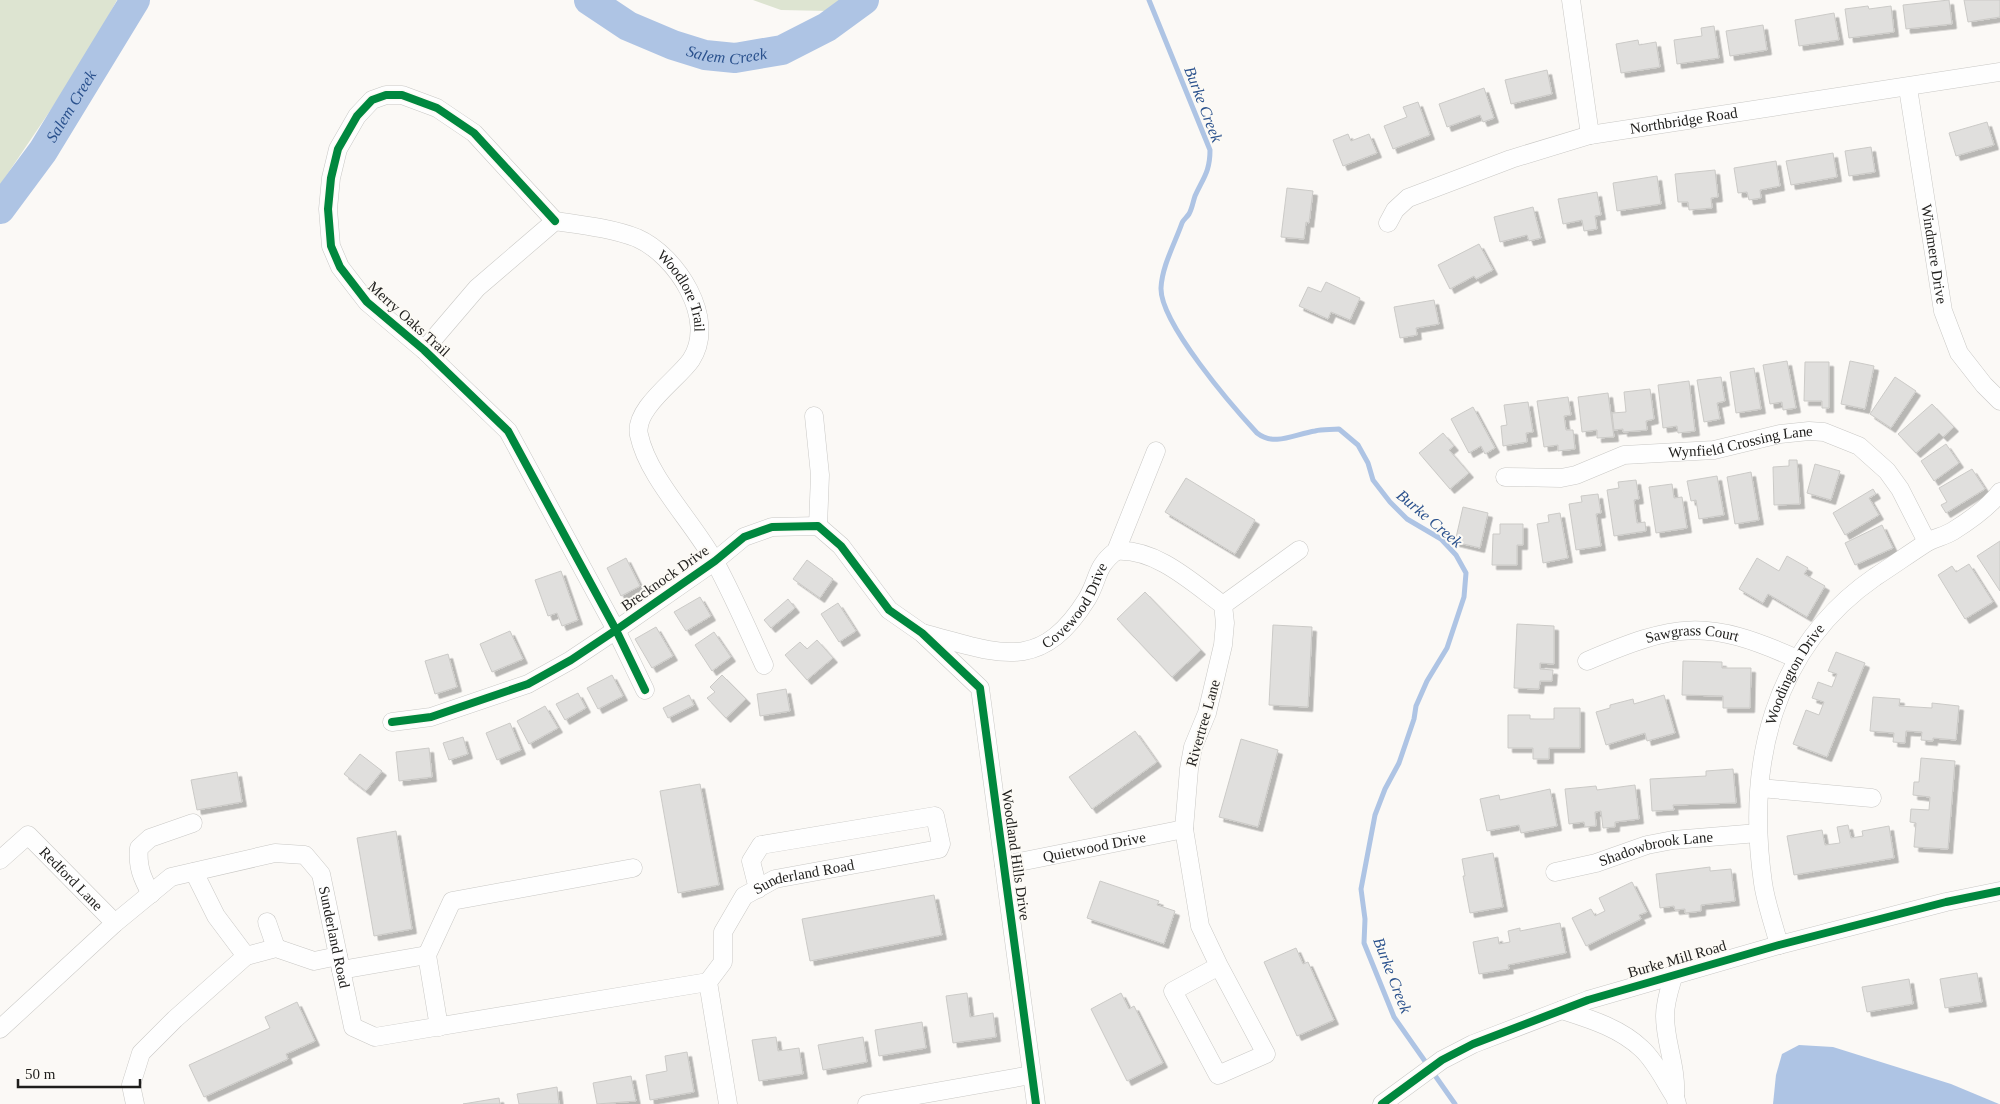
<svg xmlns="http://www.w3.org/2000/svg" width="2000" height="1104" font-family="Georgia,serif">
<defs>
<filter id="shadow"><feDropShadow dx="4.5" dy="4.5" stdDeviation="0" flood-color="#0004"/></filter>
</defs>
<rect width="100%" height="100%" fill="#fbf9f6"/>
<path fill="#dde4d1" d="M0 0H117L83 62 0 185Z
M753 0H843L828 11 781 10Z"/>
<path fill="#aec4e4" d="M1799 1045 1833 1047 1951 1084 1999 1104H1773L1776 1075 1782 1054Z"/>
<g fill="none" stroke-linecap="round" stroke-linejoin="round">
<path stroke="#aec4e4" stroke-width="5" d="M1149 0 1210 150C1210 172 1203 178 1195 196 1193 202 1192 209 1189 214 1187 217 1183 220 1182 223 1175 243 1162 266 1161 288 1160 323 1233 407 1257 433 1275 447 1295 434 1315 431 1323 429 1331 430 1339 429L1358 445 1368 463 1373 480 1390 502 1407 519 1441 539 1456 555 1466 573 1464 597 1447 648 1427 681 1416 706 1414 719 1399 763 1385 789 1375 815 1361 889 1365 919 1364 943 1394 1017 1455 1104"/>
<g stroke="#aec4e4" stroke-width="30">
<path id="s1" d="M589 0 628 26 673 45 705 55 735 58 782 50 827 27 864 0"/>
<path id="s2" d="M0 209 43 151 135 0"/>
</g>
</g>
<path fill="#e0dfdd" stroke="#cbcac7" filter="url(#shadow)" d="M1949 0 1952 24 1906 29 1903 5Z
M1964 0H2000V17L1968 22Z
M1868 6 1869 9 1891 6 1894 32 1849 38 1845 9Z
M1834 13 1839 40 1799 46 1795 20Z
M1763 25 1767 50 1730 56 1726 31Z
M1714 26 1719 58 1677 64 1674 40 1702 36 1701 28Z
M1638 40 1639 45 1656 42 1660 67 1621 73 1616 44Z
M1547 70 1552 94 1511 104 1505 80Z
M1484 88 1494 118 1483 122 1480 115 1447 127 1439 104Z
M1418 102 1430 135 1393 149 1384 126 1407 117 1403 107Z
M1987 122 1994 145 1956 156 1949 133Z
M1348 134 1351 141 1369 134 1377 153 1343 166 1333 140Z
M1871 147 1875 172 1849 176 1845 151Z
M1833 153 1837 177 1791 185 1786 161Z
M1776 161 1780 186 1760 190 1761 198 1749 200 1747 192 1738 193 1734 168Z
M1715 170 1718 197 1711 198 1712 208 1689 210 1688 202H1678L1675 174Z
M1657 176 1661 204 1617 211 1613 183Z
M1287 188 1313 191 1309 223 1306 222 1304 239 1281 237Z
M1597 192 1601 215 1595 216 1597 229 1584 231 1582 220 1563 224 1558 199Z
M1533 207 1541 238 1529 241 1527 235 1500 242 1494 217Z
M1479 244 1493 270 1476 279 1474 276 1450 289 1438 265Z
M1326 282 1360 298 1350 320 1331 312 1328 319 1299 306 1308 287 1321 292Z
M1434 300 1439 324 1416 328 1417 335 1400 338 1394 307Z
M1787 361 1796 408 1783 410 1782 402 1770 404 1763 365Z
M1850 361 1874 366 1865 409 1841 404Z
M1805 362H1829V408H1822V401H1804Z
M1754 368 1761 409 1736 413 1730 372Z
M1721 377 1725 401 1717 403 1720 419 1704 422 1697 380Z
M1895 377 1916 391 1891 428 1870 414Z
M1689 381 1695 431 1678 433 1677 426 1663 428 1658 385Z
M1650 389 1654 419 1646 421 1647 430 1623 432V429L1614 430 1612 413 1626 412 1624 392Z
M1608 393 1614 437 1597 438V430L1582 432 1578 397Z
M1568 397 1571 415 1564 416 1566 430H1573L1575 449 1558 451V445L1544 447 1537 401Z
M1528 402 1533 432 1526 433 1527 442 1503 446 1501 426 1507 425 1504 405Z
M1932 404 1954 427 1943 437 1939 433 1916 453 1898 434Z
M1473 407 1495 448 1485 454 1481 446 1469 453 1451 419Z
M1443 433 1454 446 1449 450 1469 473 1450 489 1419 453Z
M1946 444 1959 463 1934 481 1921 461Z
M1789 460H1797L1800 504 1774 505 1773 467 1789 466Z
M1815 464 1840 471 1831 500 1807 493Z
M1972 469 1985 489 1946 513 1941 505 1947 502 1939 488Z
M1751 472 1759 520 1735 524 1727 477Z
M1717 476 1724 515 1699 519 1696 500 1691 501 1687 481Z
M1186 478 1255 520 1235 554 1165 512Z
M1636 480 1639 499 1634 500 1637 523 1645 522 1646 531 1614 536 1607 490 1619 488 1618 482Z
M1672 484 1674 498 1682 497 1687 528 1656 533 1649 487Z
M1873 489 1876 494 1869 498 1879 515 1845 535 1833 513Z
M1598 494 1601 513 1596 514 1601 546 1576 550 1569 504 1582 502 1581 496Z
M1463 507 1488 513 1480 548 1455 542Z
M1560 513 1568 558 1543 563 1537 524 1549 522 1548 515Z
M1500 524H1523V545H1517V565H1492L1493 534H1500Z
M1882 525 1893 548 1855 565 1845 543Z
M2000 541V591L1977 556Z
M1787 556 1808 568 1804 574 1825 586 1807 617 1768 594 1763 603 1739 589 1757 558 1779 571Z
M626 558 640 586 621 596 607 568Z
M807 560 833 579 820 598 793 579Z
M1969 564 1993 602 1965 619 1938 575 1952 566 1956 572Z
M561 571 578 620 562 626 557 613 548 616 535 580Z
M1145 592 1201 650 1172 677 1117 619Z
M700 597 711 616 686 631 674 612Z
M788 599 795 608 771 628 764 620Z
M838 603 856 631 839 642 821 614Z
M1517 624 1554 626V664L1540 663V669L1553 670 1552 681H1540L1539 689 1514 688Z
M1273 625 1312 627 1308 707 1269 705Z
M656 627 673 656 652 668 635 639Z
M510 631 523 659 492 672 480 644Z
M714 632 731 657 712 671 695 645Z
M817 640 833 658 807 680 785 655 800 642 807 649Z
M1836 652 1865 663 1827 757 1793 744 1806 710 1819 715 1824 702 1812 698 1818 682 1832 687 1837 674 1828 671Z
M448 654 457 687 435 694 425 661Z
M1683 661 1722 662V668H1751L1750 708H1723V696L1682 695Z
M612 675 623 696 598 709 587 688Z
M722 675 746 699 726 718 707 698 715 692 710 687Z
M786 689 790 711 760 716 757 694Z
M578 693 586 708 565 720 556 704Z
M689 695 694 705 668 718 663 708Z
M1664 695 1675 733 1647 741 1645 733 1606 745 1596 712 1610 708V705L1633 699 1634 704Z
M1873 697 1900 699 1899 706 1932 708V703L1959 706 1956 740 1933 738V741L1921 740 1922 732 1906 731 1905 743 1893 742 1894 733 1870 731Z
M545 706 558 728 529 744 517 721Z
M1554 708H1580V748H1549V759H1533V748H1508V715H1530V719H1554Z
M510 723 521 750 497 760 486 733Z
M1135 731 1157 762 1092 809 1069 777Z
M463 737 468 754 449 760 443 743Z
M1241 739 1278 750 1258 827 1219 817Z
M429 748 432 777 399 781 396 752Z
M360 754 382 771 366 791 344 774Z
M1921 758 1955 761 1948 849 1914 847 1916 823 1910 822 1911 809 1929 810 1930 797 1913 795 1914 782H1919Z
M1733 769 1736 803 1673 805 1674 810 1652 811 1650 779 1706 776V771Z
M237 772 242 802 197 810 191 780Z
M700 784 719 885 678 893 660 791Z
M1635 785 1639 819 1615 822V827L1603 828 1601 811 1595 812 1596 826 1585 827 1584 822 1569 824 1565 789 1596 786 1597 790Z
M1550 789 1557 826 1521 833 1519 825 1487 831 1480 799 1499 795 1500 800Z
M1848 825 1851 838 1863 836 1862 831 1889 826 1894 858 1794 875 1787 836 1822 830 1825 845 1840 843 1837 827Z
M396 831 412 929 374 936 357 838Z
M1493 853 1503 907 1470 913 1463 876H1465L1462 859Z
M1710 867V871L1731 869 1735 901 1701 905V911L1685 913V909L1675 910 1674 906 1660 908 1656 874Z
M1100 881 1159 901 1157 905 1175 911 1164 944 1087 918Z
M1632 882 1647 912 1639 915 1641 919 1586 946 1572 918 1591 909 1595 916 1605 911 1599 898Z
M934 895 942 935 810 961 802 919Z
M1560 923 1566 953 1508 965 1509 969 1479 974 1473 942 1498 937 1499 944 1510 942 1508 931 1520 928V931Z
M1296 948 1303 964 1308 962 1334 1020 1297 1036 1264 962Z
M1977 973 1982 1002 1945 1008 1940 979Z
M1909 979 1913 1004 1867 1012 1862 987Z
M967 993 970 1017 993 1013 996 1037 953 1043 946 996Z
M1121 993 1129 1009 1134 1006 1163 1063 1127 1081 1091 1009Z
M297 1002 315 1041 286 1054 288 1059 204 1097 189 1065 270 1028 265 1017Z
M922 1022 926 1048 879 1056 875 1030Z
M776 1037 778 1051 799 1048 803 1074 759 1081 752 1040Z
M863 1037 867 1062 823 1070 818 1045Z
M687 1052 694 1092 650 1100 646 1075 667 1071 665 1056Z
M631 1076 636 1101 597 1104 593 1083Z
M557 1087 559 1104H519L517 1094Z
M499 1098 500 1104H463Z"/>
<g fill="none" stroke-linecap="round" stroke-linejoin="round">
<g stroke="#c9c8c5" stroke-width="19">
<g id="minor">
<path d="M1571 0 1590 135"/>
<path id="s3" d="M1908 88 1943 311 1959 353 1984 385 2000 401"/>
<path d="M555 221 474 133 437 108 402 95H386L372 100 357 116 338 149 331 178 328 209 331 246 340 267 367 302 424 350 508 431 616 630 645 690"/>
<path id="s4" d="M1388 223 1395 210 1408 198 1511 159 1590 135 2000 72"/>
<path id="s5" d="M424 350 477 288 555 221C582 225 611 228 637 238 676 255 718 319 691 360 678 379 633 409 639 435 648 478 694 523 715 562 733 595 748 630 764 665"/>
<path d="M814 416 820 475 818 526"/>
<path id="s6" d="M1505 477 1561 478 1576 475 1624 455 1714 450 1780 434 1809 431 1824 432 1859 446 1887 471 1900 489 1927 542"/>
<path d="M1116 551C1156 548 1193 583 1223 605L1225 623 1223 645 1207 713 1193 747 1189 769 1184 829 1200 926 1219 966 1173 991 1218 1075 1266 1054 1219 966"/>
<path d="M1223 605 1299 550"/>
<path id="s7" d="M922 633C996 652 1039 676 1087 599 1099 579 1095 567 1116 551L1156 451"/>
<path id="s8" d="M1587 661C1676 623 1706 618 1797 659"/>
<path d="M392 722 431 717 528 684 571 660 616 630 715 561 744 537 772 527 818 526 841 546 889 610 922 633 980 688 1036 1104"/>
<path d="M1760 788 1872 798"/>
<path id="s9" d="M0 860 28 835 115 923"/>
<path id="s10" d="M1004 865 1184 829"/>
<path id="s11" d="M1555 872 1596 863 1647 845 1673 840 1758 833"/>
<path d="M151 894C142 878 137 866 139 848L150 838 193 823"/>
<path d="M267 922 276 948"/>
<path id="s12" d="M1779 945C1774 925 1766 904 1763 883 1746 765 1772 648 1875 577 1892 566 1909 554 1926 543 1934 538 1945 536 1953 531 1969 521 1989 507 2000 492"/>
<path d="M246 956 276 948 314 961 338 956"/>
<path d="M341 970 427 955"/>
<path d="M1674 974C1670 988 1665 1001 1665 1016 1665 1043 1677 1066 1675 1097"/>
<path d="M1562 1010C1590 1019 1620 1028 1642 1049 1656 1062 1665 1082 1675 1097L1677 1104"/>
<path d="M439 1027 427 955 452 901 633 868"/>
<path id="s13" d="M0 1029 115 923 171 877 275 853 305 855 321 874 353 1027 375 1037 708 982"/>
<path d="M135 1104 131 1085 141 1053 175 1019 246 956 216 916 194 872"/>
<path id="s14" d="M728 1104 708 982 723 962V932L744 896 775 879 939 849 941 844 935 816 761 845 751 861 758 889"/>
<path d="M867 1104 1031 1075"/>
<path d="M1382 1104 1442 1060 1473 1044 1588 1000 1779 945 1946 902 2000 891"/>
</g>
</g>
<use href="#minor" stroke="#fefefe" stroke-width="18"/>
<g stroke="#fcfaf5" stroke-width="11">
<path id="cycleway" d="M555 221 474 133 437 108 402 95H386L372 100 357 116 338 149 331 178 328 209 331 246 340 267 367 302 424 350 508 431 616 630 645 690
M392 722 431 717 528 684 571 660 616 630 715 561 744 537 772 527 818 526 841 546 889 610 922 633 980 688 1036 1104
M1382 1104 1442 1060 1473 1044 1588 1000 1779 945 1946 902 2000 891"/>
</g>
<use href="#cycleway" stroke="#00873e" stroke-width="8"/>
</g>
<g text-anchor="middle" stroke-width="4" stroke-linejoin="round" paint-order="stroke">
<g font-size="15" fill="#1f1e1c" stroke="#fcfaf5">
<text dy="5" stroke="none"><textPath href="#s4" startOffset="320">Northbridge Road</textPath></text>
<text dy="5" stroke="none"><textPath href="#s3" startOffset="168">Windmere Drive</textPath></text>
<text dy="5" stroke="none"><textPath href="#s5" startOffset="341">Woodlore Trail</textPath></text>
<text transform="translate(409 319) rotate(42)" y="5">Merry Oaks Trail</text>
<text dy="5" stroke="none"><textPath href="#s6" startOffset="241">Wynfield Crossing Lane</textPath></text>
<text transform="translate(665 578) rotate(-35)" y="5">Brecknock Drive</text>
<text dy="5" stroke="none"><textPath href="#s7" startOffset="176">Covewood Drive</textPath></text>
<text dy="5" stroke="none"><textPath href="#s8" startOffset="110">Sawgrass Court</textPath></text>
<text dy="5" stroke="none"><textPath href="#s12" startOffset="280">Woodington Drive</textPath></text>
<text transform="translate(1203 723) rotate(-74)" y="5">Rivertree Lane</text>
<text dy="5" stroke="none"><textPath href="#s10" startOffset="92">Quietwood Drive</textPath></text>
<text dy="5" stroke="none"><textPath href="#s11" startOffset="104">Shadowbrook Lane</textPath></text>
<text transform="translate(1016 855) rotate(82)" y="5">Woodland Hills Drive</text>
<text dy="5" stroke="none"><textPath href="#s9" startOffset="99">Redford Lane</textPath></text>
<text dy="5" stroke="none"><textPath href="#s14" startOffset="284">Sunderland Road</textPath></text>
<text dy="5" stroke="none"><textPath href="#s13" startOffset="455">Sunderland Road</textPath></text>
<text transform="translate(1677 959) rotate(-16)" y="5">Burke Mill Road</text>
</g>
<g font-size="16" font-style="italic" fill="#2a518d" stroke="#fcfaf5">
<text dy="6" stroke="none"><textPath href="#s1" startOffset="151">Salem Creek</textPath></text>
<text transform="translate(1204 104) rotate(69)" y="6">Burke Creek</text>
<text dy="6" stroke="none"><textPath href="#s2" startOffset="125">Salem Creek</textPath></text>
<text transform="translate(1430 518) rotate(40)" y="6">Burke Creek</text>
<text transform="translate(1393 975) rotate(69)" y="6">Burke Creek</text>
</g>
</g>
<path d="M18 1079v8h122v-8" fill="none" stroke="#1f1e1c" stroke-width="2.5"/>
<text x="25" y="1079" font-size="15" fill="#1f1e1c" stroke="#fcfaf5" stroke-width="4" paint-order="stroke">50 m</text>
</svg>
